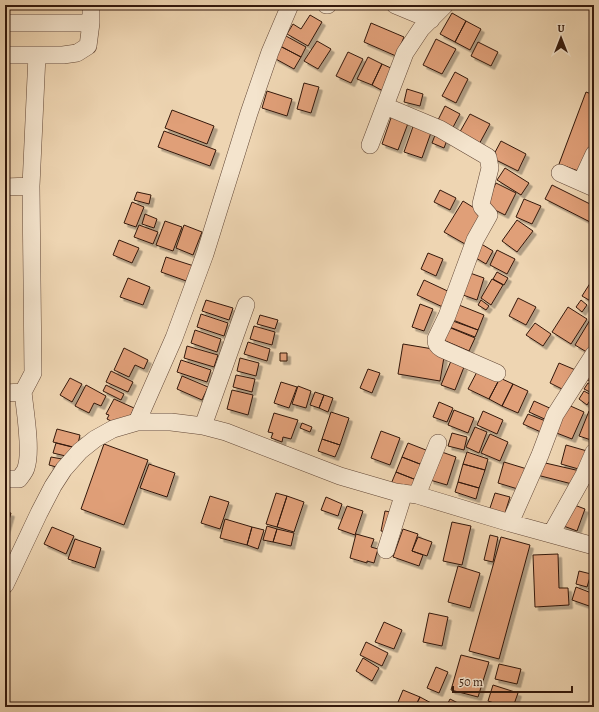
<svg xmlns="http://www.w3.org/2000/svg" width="599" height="712" font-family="Alegreya,serif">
<defs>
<filter id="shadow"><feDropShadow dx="3.5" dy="3.5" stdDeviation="0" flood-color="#0004"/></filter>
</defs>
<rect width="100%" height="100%" fill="#eed5b2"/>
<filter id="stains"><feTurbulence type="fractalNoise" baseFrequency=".005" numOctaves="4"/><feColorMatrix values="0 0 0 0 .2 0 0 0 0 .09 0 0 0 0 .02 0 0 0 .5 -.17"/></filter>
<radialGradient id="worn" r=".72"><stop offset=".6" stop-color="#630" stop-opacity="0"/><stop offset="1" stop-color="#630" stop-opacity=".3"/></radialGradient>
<path fill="#e09f78" stroke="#33180c" filter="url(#shadow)" d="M452 13 466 21 455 42 440 34Z
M310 15 322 22 308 46 287 34 293 24 301 29Z
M466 21 481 29 470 50 455 42Z
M371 23 404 37 396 56 364 42Z
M286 36 306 47 301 57 280 46Z
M436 39 456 49 442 74 423 65Z
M317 41 331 49 318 69 304 61Z
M478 42 498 52 491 66 471 56Z
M280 46 301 57 294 69 274 58Z
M348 52 363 59 351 83 336 76Z
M368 57 382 64 372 85 357 79Z
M382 64 393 69 383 91 372 85Z
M455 72 468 79 456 103 442 96Z
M304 83 319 87 311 113 297 109Z
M407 89 423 94 420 106 404 102Z
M267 91 292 99 287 116 262 108Z
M586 92 594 95V136L581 172 559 164Z
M445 106 460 114 451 131 436 124Z
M172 110 214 126 207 144 165 128Z
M393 112 410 118 398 150 382 144Z
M470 114 490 124 477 148 457 137Z
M415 121 433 127 422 158 404 152Z
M437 130 449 135 444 148 432 143Z
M164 131 216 150 210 166 158 147Z
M501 141 526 154 518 171 492 158Z
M505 168 529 183 521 195 497 180Z
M496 183 516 193 505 215 485 205Z
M552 185 594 206V224L545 199Z
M440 190 456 198 450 210 434 202Z
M137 192 151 195 149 204 134 200Z
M524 199 541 206 532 224 516 217Z
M463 201 484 214 465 244 444 232Z
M132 202 144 207 136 227 124 223Z
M145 214 157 219 154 228 142 224Z
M517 220 533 231 517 252 502 241Z
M165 221 182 227 173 251 156 245Z
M139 225 158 232 153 244 134 237Z
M184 225 202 232 193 255 176 248Z
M119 240 139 248 132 263 113 255Z
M478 242 493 251 486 264 471 255Z
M497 250 515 259 507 274 490 265Z
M428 253 443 259 436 276 421 269Z
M166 257 197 267 192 283 161 272Z
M497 272 508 278 504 285 493 279Z
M470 273 484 278 477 300 463 295Z
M594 277V303L582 296Z
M128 278 150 287 143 305 120 297Z
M492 279 503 285 491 305 481 298Z
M424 280 454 294 447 309 417 295Z
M518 298 536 307 526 325 509 316Z
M206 300 233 308 229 320 202 311Z
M481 300 489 306 486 310 478 305Z
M581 300 587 305 582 312 576 307Z
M420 304 433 309 424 331 412 327Z
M459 305 484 315 478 330 453 320Z
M568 307 587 319 571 344 552 332Z
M201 314 228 323 224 336 197 327Z
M260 315 278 320 275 329 257 324Z
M450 320 478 330 475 337 447 326Z
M590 320 594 322V348L590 354 575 345Z
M535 323 551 334 543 346 526 335Z
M254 326 275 332 272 345 250 339Z
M446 326 475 338 469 351 441 339Z
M195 330 221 339 217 352 191 343Z
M248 342 270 349 267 361 244 354Z
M403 344 445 351 440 381 398 374Z
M187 346 218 355 214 367 184 358Z
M124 348 148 360 144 369 135 365 129 377 114 370Z
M280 353H287V361H280Z
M240 358 259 363 256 376 237 371Z
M181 360 211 370 207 382 177 372Z
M451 361 464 367 455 390 441 385Z
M559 363 578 371 568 392 550 383Z
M594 366V383L586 379Z
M479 368 500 378 489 399 468 389Z
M368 369 380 373 372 393 360 388Z
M111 371 133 382 128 392 106 382Z
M236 375 255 379 252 392 233 387Z
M182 376 208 387 202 400 177 389Z
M70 378 82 384 72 402 60 395Z
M500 378 513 384 502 406 489 399Z
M281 382 297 387 289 408 274 403Z
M588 383 594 386V394L584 389Z
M513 384 528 391 518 413 502 406Z
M86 385 106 396 101 406 94 403 89 413 75 406Z
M106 385 124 394 121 400 103 391Z
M298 386 311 391 306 408 292 404Z
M232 390 253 395 248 415 227 409Z
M584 391 593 396 587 405 579 399Z
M315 392 324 395 319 408 310 405Z
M324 395 333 398 328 412 319 408Z
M114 399 134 408 127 424 121 426 107 419 109 415 106 414Z
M534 401 554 410 549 421 529 412Z
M439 402 453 408 447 422 433 417Z
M566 404 584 412 572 439 554 432Z
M454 410 474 418 468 433 448 425Z
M483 411 503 420 497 434 477 425Z
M589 411 594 413V433L591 440 579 436Z
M331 412 349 418 340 445 322 439Z
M274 413 298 420 291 439 283 437 282 442 271 438 273 433 268 432Z
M528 414 548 422 543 433 523 424Z
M302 423 312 427 310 432 300 428Z
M475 427 487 432 479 453 466 447Z
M57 429 80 435 77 448 53 442Z
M381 431 400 438 390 465 371 458Z
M452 433 467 437 464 450 448 446Z
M490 434 508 442 500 461 481 453Z
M322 439 340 445 335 457 318 451Z
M56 443 72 447 70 457 53 453Z
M408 443 431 452 425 466 402 457Z
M104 444 148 460 124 525 81 509Z
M566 445 587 451 582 470 561 464Z
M439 451 456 457 447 485 430 480Z
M467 452 488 459 485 470 463 464Z
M51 457 62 459 60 468 49 465Z
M402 457 425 466 419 481 396 472Z
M504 462 527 469 521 490 498 483Z
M541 462 580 471 576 485 537 475Z
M149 464 175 473 167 497 140 488Z
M463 464 485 470 479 488 458 482Z
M396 472 419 481 414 493 391 484Z
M458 482 479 488 476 499 455 492Z
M276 493 287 496 277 527 266 524Z
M495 493 510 497 504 516 489 511Z
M210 496 229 502 220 529 201 523Z
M287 496 304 502 294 532 277 527Z
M326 497 342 504 338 516 321 510Z
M569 503 585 509 577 531 561 525Z
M347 506 363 511 355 535 338 529Z
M385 511 391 512 387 532 381 531Z
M5 512 11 513 5 534Z
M225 519 252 527 247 545 220 538Z
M452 522 471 526 462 565 443 561Z
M267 526 277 529 273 542 263 540Z
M52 527 74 536 66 554 44 544Z
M252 527 264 530 258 549 247 545Z
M277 529 294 533 291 546 273 542Z
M403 529 418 534 412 551 423 555 419 566 393 557Z
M356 534 374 539 371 547 378 549 374 563 367 561V563L350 558Z
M490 535 498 537 493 562 484 560Z
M418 537 432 542 427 556 412 551Z
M501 537 530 545 499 659 469 651Z
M75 539 101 548 95 568 68 559Z
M558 554 559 588H568L569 605 535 607 533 555Z
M458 566 480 573 470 608 448 602Z
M579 571 591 574 587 587 576 584Z
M594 575V591L589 589Z
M576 587 594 594V601L592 607 572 600Z
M429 613 448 617 442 646 423 642Z
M384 622 402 630 394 649 375 642Z
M366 642 388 653 382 666 360 655Z
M461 655 489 662 478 697 451 690Z
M363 658 379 668 372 681 356 671Z
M499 664 521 669 517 684 495 679Z
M436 667 448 672 439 693 427 688Z
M493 685 518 693 513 707H506L488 701Z
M403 690 420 697 415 707H396Z
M420 697 433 704 432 707H415Z
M450 699 462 705 461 707H446Z"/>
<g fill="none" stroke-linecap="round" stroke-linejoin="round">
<g stroke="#624736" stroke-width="18">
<path id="minor" d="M326 5H328
M395 5 431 20
M5 23H91
M5 55H63L77 53 88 46 91 23V5
M385 106 440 129 488 157 490 168 481 204 482 207 489 215 475 240 447 316 436 339C436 344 437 346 442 349L497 373
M370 145 405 53 421 29 445 5
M560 173 594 188
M581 182 594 154
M5 187 31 186
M5 393 23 392 33 373 31 186 37 55
M137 422 174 338 205 254 249 113 270 52 290 5
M203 426 246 305
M5 479H19C21 476 25 472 26 468 32 451 25 411 23 392
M417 495 438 443
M510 523 540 455 555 415 594 354
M551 534 584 475 594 452
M386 550 404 493
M5 585 39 513 53 486 64 469 80 451 95 439 113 429 137 422H171L203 426 226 432 340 476 395 492 417 495 510 523 594 546"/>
</g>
<use href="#minor" stroke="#f4e4cd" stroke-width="17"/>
</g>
<rect width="599" height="712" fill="none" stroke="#eed5b2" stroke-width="20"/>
<rect x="6" y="6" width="587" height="700" fill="none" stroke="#33180c" stroke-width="2"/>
<rect x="10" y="10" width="579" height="692" fill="none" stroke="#33180c"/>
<g transform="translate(561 38)" stroke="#f4e4cd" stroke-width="3" paint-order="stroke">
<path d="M0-3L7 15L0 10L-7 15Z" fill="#33180c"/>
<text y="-6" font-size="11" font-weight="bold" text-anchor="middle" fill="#33180c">U</text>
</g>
<path d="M453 686v6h119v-6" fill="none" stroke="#33180c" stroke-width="2"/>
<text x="459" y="686" font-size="12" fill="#33180c" stroke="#f4e4cd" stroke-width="3" paint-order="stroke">50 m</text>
<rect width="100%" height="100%" filter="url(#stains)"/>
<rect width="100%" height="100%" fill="url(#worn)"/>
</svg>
